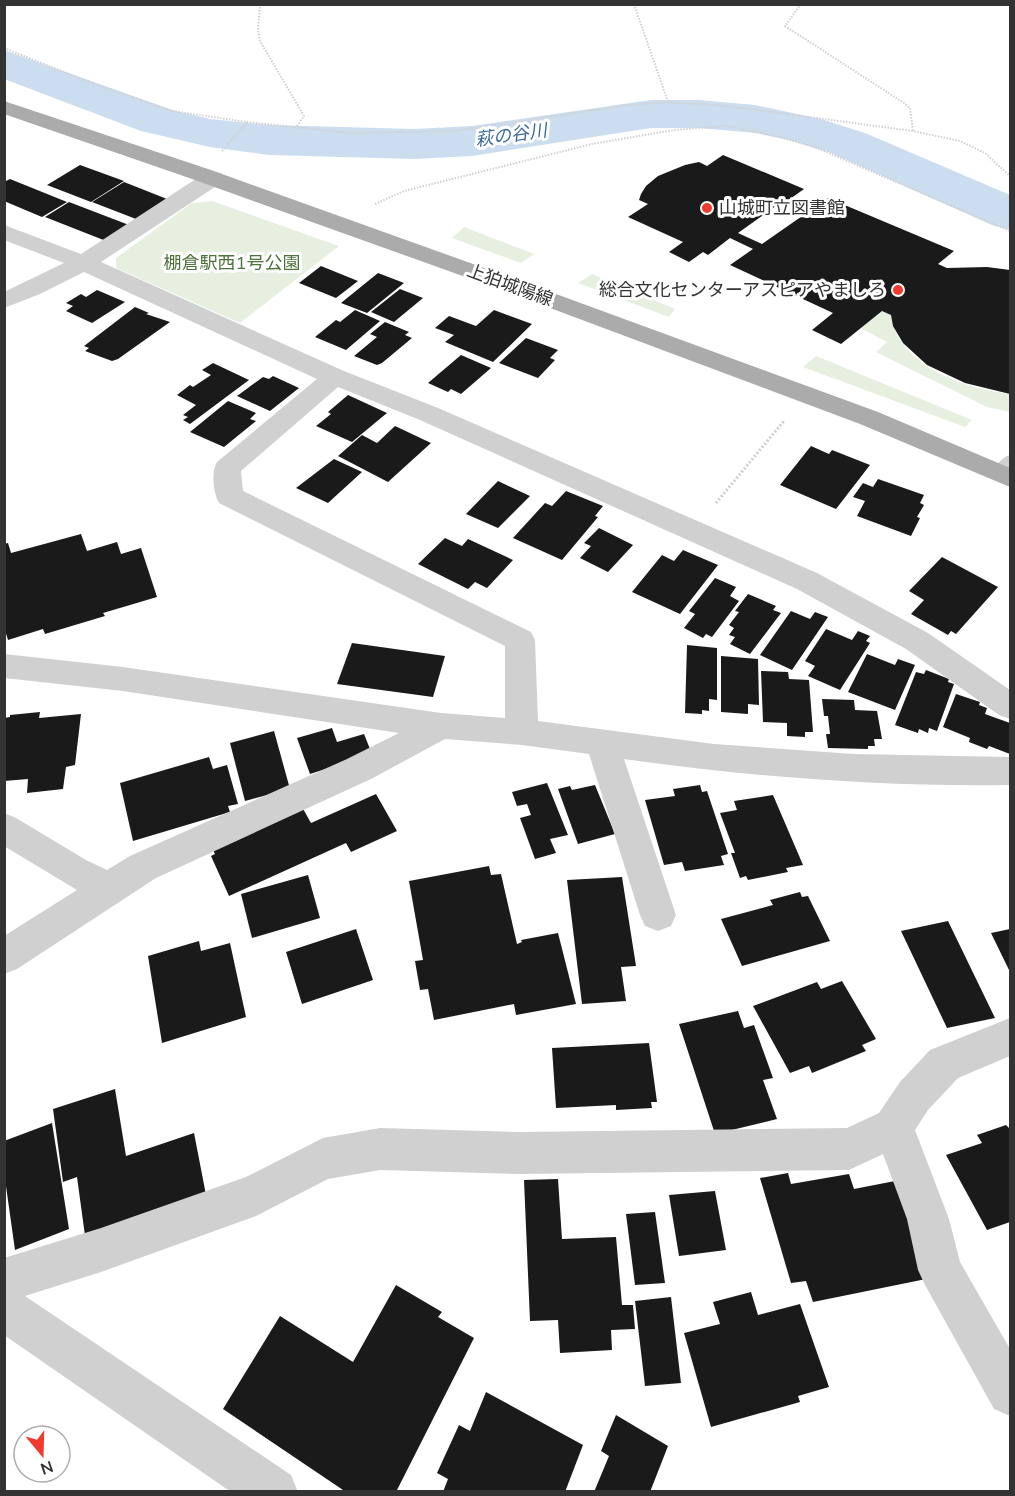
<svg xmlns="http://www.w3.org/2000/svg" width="1015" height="1496" font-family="Mulish,'Noto Sans JP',sans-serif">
<rect width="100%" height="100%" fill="#fff"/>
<path fill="#e7efe1" d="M212 201 339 246 240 323 116 268V258L192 203Z
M464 227 534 254 521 263 452 238Z
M592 274 675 309 669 317 578 283Z
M882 311 891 315C898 366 966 389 1010 394V412L987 407 876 352 887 342 860 328Z
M816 356 972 420 965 427 803 367Z"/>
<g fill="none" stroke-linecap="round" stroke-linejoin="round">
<path fill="#ccddf0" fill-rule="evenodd" d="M4 50 172 110 210 119 269 125 414 129 472 126 651 100H699L755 105 821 119 865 133 1010 195V230L992 225 831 153 793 141 755 133 699 128H651L472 156 414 159 269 155 210 147 141 131 4 79Z"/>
</g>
<path fill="#1a1a1a" d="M723 155 804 189 783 204 780 203 738 233 762 244 828 198 954 251 938 264 947 268 987 267 1010 270V394L965 383 927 365 903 343 893 326 891 315 882 311 841 344 812 330 833 313 730 265 753 249 730 238 708 255 703 252 689 262 669 252 683 242 628 217 648 204 639 200 641 194 646 186 658 176 685 165 699 162 707 166Z
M80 165 124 181 91 202 47 185Z
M10 179 67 202 42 217 4 201V182Z
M124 182 167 199 136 219 92 202Z
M69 202 129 225 106 241 45 217Z
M321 266 358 281 336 298 299 283Z
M378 273 404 283 367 313 341 303Z
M400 289 423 298 394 322 371 312Z
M97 290 125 302 92 323 66 311 73 306 66 303 81 294 86 297Z
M135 307 149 313 146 314 170 322 118 359 112 361 85 351 89 348 84 346Z
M355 310 380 321 346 350 315 337 336 320 340 322Z
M494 310 532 324 493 362 445 342 454 335 435 328 449 316 476 326Z
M385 322 409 332 405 335 412 338 382 363 377 365 354 356 377 337 370 334Z
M526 338 558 350 550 358 555 360 538 378 499 363Z
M461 355 491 368 461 394 451 389 448 392 428 383Z
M213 363 249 380 190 424 183 420 188 417 183 415 196 405 177 395 190 385 193 387 211 375 202 370Z
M273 376 299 388 270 411 237 396 263 377 269 379Z
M348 395 387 413 352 442 316 426 331 414 328 412Z
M228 401 256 413 250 419 256 421 224 447 190 432Z
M395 426 431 443 388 482 338 456 362 435 377 443Z
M811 446 829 454 832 450 870 465 836 509 780 485Z
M334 459 362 472 328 503 296 488Z
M878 479 924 495 920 503 924 505 917 517 920 518 911 536 857 516 865 501 853 497 863 483 873 487Z
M498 481 530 496 498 528 466 514Z
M566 491 603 506 595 516 598 517 562 560 513 538 545 503 552 506Z
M599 528 633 545 608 572 580 558 591 546 584 543Z
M81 534 87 551 117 542 121 554 141 548 157 597 103 613 105 616 45 634 43 629 8 640 4 627V544L8 543 11 553Z
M445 538 462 546 468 539 513 560 487 588 475 582 468 589 418 564Z
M683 550 718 565 680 614 632 592 662 555 674 561Z
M942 557 998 587 956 634 951 631 948 635 911 614 924 600 909 591Z
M715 578 736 587 730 596 739 601 712 637 706 634 703 638 684 628 695 614 689 611Z
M748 594 776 606 773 610 781 613 750 654 730 644 735 637 729 635 734 628 729 625 739 612 735 611Z
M791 611 810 619 815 612 828 617 792 670 760 655Z
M826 629 852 640 858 631 870 636 866 641 870 643 840 690 808 676 815 666 805 661Z
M352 643 445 656 433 697 337 684Z
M687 645 717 648V700L709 699V711L702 710V714L685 713Z
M867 654 895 665 898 659 915 665 895 710 848 692Z
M721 656 758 659 759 705 748 704V714L721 712Z
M926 670 949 679 948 682 954 684 937 731 929 728 928 733 919 729 918 733 895 725 916 672 924 674Z
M761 671 788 672 789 679 809 680 813 732H805V737L787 736V723L763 722Z
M956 694 980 702 979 705 987 708 985 714 1010 723V754L989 746 987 749 969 742 970 738 943 727Z
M822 699 854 700 855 710 877 711 882 739H874L875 746H868V749L828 748 826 734H830L828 716H824Z
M40 712 39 718 81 714 75 765 66 767 63 789 27 793 28 779 4 781V718L10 717V715Z
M332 728 337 742 364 734 372 754 310 774 297 738Z
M274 731 290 789 245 801 230 743Z
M209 757 213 769 227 765 238 804 228 806 230 812 133 841 120 783Z
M547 783 568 835 550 839 556 853 535 859 520 818 531 815 527 804 517 806 512 792Z
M595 785 615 834 578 844 558 789 570 786 572 790Z
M700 785 702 792 707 791 728 854 721 856 724 865 685 871 682 862 664 865 645 800 675 796 673 789Z
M376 794 397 831 351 852 346 843 229 896 211 856 215 854 211 846 302 807 311 823Z
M773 795 803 865 786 868 788 872 748 880 746 876 740 878 731 853H735L720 813 737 810 734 801Z
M489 866 491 875 501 874 517 944 522 942 521 940 558 933 576 1004 516 1015 514 1004 434 1020 428 989 420 990 415 961 423 960 409 881Z
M308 875 320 918 252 938 241 894Z
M622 877 636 966 621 967 626 1001 582 1004 567 880Z
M800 892 802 897 808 896 830 941 742 966 721 919 773 905 770 900Z
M948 921 995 1018 947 1028 901 931Z
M356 929 373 980 302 1004 286 952Z
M1010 929V972L991 933Z
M199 941 201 951 230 943 246 1017 162 1043 148 956Z
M842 981 876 1039 862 1045 866 1051 812 1073 809 1066 790 1073 753 1006 817 982 821 989Z
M738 1011 744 1028 754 1025 773 1078 763 1080 777 1119 715 1134 679 1024Z
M649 1043 657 1102H651L652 1108 616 1110V1105L556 1108 552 1048Z
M115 1089 126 1156 194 1133 207 1200 86 1243 77 1177 63 1182 53 1109Z
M52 1123 69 1229 15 1250 4 1172V1141Z
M1006 1125 1010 1129V1222L987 1230 946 1155 982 1143 977 1135Z
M788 1173 791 1184 849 1174 854 1189 895 1181 931 1278 813 1302 806 1281 791 1283 760 1178Z
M558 1179 562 1239 616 1237 622 1305H633L635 1329 611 1330 612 1350 560 1353 558 1320 530 1321 524 1180Z
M715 1191 726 1250 679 1256 669 1195Z
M655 1212 665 1283 635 1285 626 1214Z
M396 1285 442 1312 438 1317 474 1338 396 1492H346L223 1409 280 1316 353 1362Z
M751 1292 758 1315 800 1304 829 1387 798 1396 800 1402 711 1427 684 1333 720 1324 713 1302Z
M671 1297 681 1383 645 1386 635 1301Z
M486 1392 583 1445 565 1492H443L448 1479 437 1473 459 1425 470 1431Z
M616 1415 668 1446 650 1492H594L609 1456 601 1451Z"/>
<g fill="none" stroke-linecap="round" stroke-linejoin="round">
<path stroke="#d0d0d0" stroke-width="2" stroke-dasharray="1.5 1.5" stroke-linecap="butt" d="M260 4 258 30 260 41 304 116 297 126
M634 4 668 102
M801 4 785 26 904 103 910 108 913 131
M4 48 84 80 172 111 247 122 348 133 455 131 629 105 668 102 727 106 913 131 960 141 985 153 1010 176
M222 151 247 122
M375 204 404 191 592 144 674 130 727 126 773 135 817 148 1010 231"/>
<path stroke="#d0d0d0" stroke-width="3" stroke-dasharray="2 2" stroke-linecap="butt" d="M716 503 784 421"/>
<path fill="#d0d0d0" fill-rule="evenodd" d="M1010 455V472L1006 477H994L991 473C996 465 1001 458 1010 455Z"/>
<path fill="#d0d0d0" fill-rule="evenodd" d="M213 172 221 173 224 178 221 183 101 262 344 371 438 408 817 573 928 633 1010 690V719L999 715 906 649 797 589 420 420 338 387 241 471 243 491 531 632 535 640 538 721 714 744 854 754 1010 757V785C882 787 752 777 624 759L676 915 671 926 658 931 645 926 640 915 589 754 522 745 445 739 371 779 156 878 17 969 4 974V936L77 890 4 846V813L16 818 86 860 107 870 130 856 347 759 399 733 123 691 4 678V654L123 667 441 713 505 718V646L219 503C213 492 211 472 217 462L317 379 84 272 40 294 4 308V292L64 263 4 240V225L81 254 205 173Z
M1010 1018V1056L958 1078 928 1110 915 1130 949 1219 960 1262 1010 1349V1416L994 1409 925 1285 918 1270 907 1219 883 1154 849 1170 520 1174 380 1170 328 1179 256 1216 101 1272 25 1296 291 1475 298 1492H231L4 1335V1258L101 1228 246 1177 323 1138 380 1128 520 1132 847 1128 879 1113 900 1082 930 1050Z"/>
<path fill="#ababab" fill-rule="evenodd" d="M4 101 211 170 526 283 878 412 1010 468V487L860 424 510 293 195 180 4 114Z"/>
</g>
<g fill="#f03a2e" stroke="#fff" stroke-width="2">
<circle cx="707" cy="208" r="6"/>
<circle cx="898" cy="290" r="6"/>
</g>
<g text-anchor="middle" stroke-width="6" stroke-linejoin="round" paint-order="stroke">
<g font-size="18" font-style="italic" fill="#3a689b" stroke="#fff">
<text transform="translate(511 135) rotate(-8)" y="6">萩の谷川</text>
</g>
<g font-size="18" fill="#333" stroke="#fff" text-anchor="start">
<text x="719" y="214">山城町立図書館</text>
<text x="886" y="296" text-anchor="end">総合文化センターアスピアやましろ</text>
</g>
<g font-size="18" fill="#4e723c" stroke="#fff">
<text x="232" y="269">棚倉駅西1号公園</text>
</g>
<g font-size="18" fill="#333" stroke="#fff">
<text transform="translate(510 285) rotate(20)" y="6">上狛城陽線</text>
</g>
</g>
<rect width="1015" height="1496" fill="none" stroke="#333333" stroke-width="12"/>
<g transform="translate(42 1454) rotate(161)"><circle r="28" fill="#ffffff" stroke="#adadad" stroke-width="1.5"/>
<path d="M0-4.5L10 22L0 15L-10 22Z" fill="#f03a2e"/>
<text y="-9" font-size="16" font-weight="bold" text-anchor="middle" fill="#333333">N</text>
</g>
</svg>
